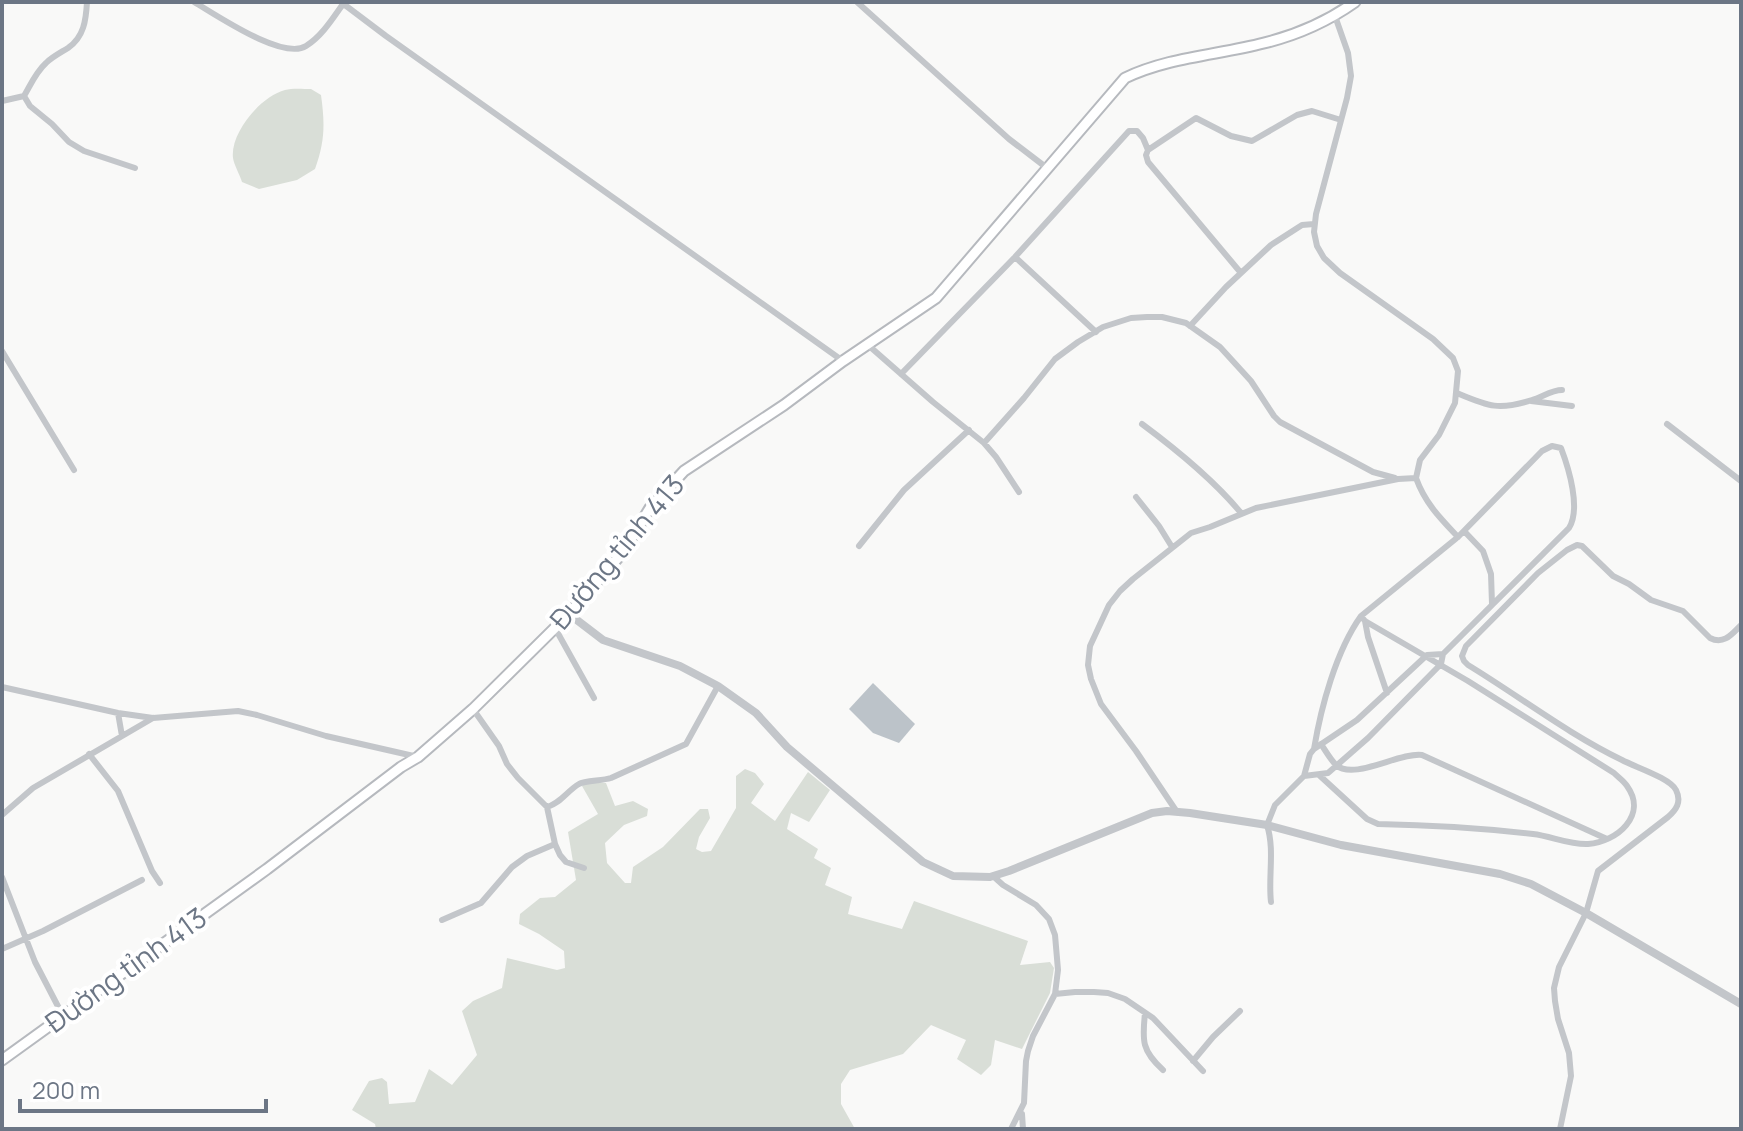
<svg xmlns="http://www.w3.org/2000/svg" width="1743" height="1131" font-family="Manrope,sans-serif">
<rect width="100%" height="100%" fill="#f9f9f8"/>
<path fill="#d9ded7" d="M311 89 321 95C325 124 325 141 315 169L297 180 259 189 242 182C240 175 234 165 233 158 230 133 261 96 285 90 292 88 303 89 311 89Z
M745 769 755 773 764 784 751 803 775 821 808 772 830 790 809 822 791 813 787 829 818 849 814 858 831 868 825 885 852 897 848 914 902 929 914 901 1028 941 1020 965 1050 962 1054 968 1050 993 1022 1049 995 1040 991 1065 981 1075 957 1059 966 1040 931 1025 903 1054 850 1070 841 1084V1104L855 1129H376L375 1124 352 1110 369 1081 382 1078 387 1082 389 1104 415 1102 429 1069 452 1085 477 1055 462 1011 473 1001 502 988 507 958 557 970 565 968 564 951 539 934 519 924 520 914 540 898 555 897 576 880 568 832 598 814 582 786 587 781 606 783 615 806 633 801 648 809 647 816 624 825 605 843 607 863 625 883H631L633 867 663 847 700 809H708L710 818 699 837 696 849 702 852 711 851 736 808V776Z"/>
<path fill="#bcc3c9" d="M873 683 915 724 899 743 873 733 849 709Z"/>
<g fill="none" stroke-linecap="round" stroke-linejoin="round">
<g stroke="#b6b9be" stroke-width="13">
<path id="secondary" d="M2 1060 267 869 401 767 418 757 473 709 569 614 623 552 650 508 684 471 784 405 843 361 936 298 1125 78C1169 57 1218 55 1264 43 1297 35 1328 21 1355 2"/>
</g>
<path stroke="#c3c6ca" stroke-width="6" d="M194 2C215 14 283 61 306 46 322 36 333 18 343 4
M341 2 386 36 843 361
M857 2 1009 139 1047 168
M1335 16 1348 53 1351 76 1347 98 1316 214 1314 232 1317 246 1324 258 1340 273 1433 339 1453 358 1458 371 1455 403 1439 435 1420 460 1416 478
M24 96 30 106 52 124 69 142 84 151 135 168
M2 101 24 96C31 84 36 72 46 63 52 57 60 53 68 48 84 37 86 20 87 2
M1148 150 1146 155 1148 162 1241 273
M1015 257 1096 332
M1190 326 1226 287 1271 245 1302 225 1314 224
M868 345 933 402 984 443 996 457 1019 492
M2 351 74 470
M901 374 1015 257 1129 131H1137L1143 138 1148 150 1196 118 1231 136 1252 141 1297 115 1312 111 1341 120
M1457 393C1488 406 1498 411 1532 400 1542 397 1552 390 1562 390
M1531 401 1572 406
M1142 424C1177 450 1213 479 1241 513
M1667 424 1741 481
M984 443 1024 398 1055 359 1078 342 1103 327 1131 318 1147 317H1162L1186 323 1220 347 1251 381 1274 416 1280 422 1373 472 1395 478
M1136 497 1159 526 1172 547
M1464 531 1483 551 1491 574 1492 604
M859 546 904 490 969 430
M1365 621 1368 637 1387 693
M555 628 594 698
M2 687 118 713 153 718 238 711 257 715 326 736 418 757
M473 709 499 746 507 764 518 778 547 807 555 844 560 855 566 862 584 868
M118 713 122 736
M1321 744C1325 750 1330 759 1336 765 1354 781 1399 752 1422 755L1607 839
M89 754 118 791 152 871 160 883
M1319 775 1367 819 1378 824C1430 825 1481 828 1533 834 1551 836 1570 845 1588 844 1617 842 1648 815 1627 786 1624 781 1618 777 1614 773L1468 681 1365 621 1361 616
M1304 776 1328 773 1368 738 1441 664 1443 654 1569 528C1581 509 1569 469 1561 448L1552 446 1542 451 1458 537 1361 616C1336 651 1321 707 1314 749
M547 807C561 803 567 791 579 784 585 780 602 781 611 778L686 744 718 686
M1177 812 1136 751 1101 704 1091 679 1088 665 1090 646 1109 605 1120 591 1133 579 1191 533 1210 527 1256 508 1398 479 1416 478C1425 503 1440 518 1458 537
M2 815 33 788 153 718
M993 876 1003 885 1036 905 1049 919 1055 935 1058 970 1055 994 1033 1036 1028 1051 1026 1061 1024 1103 1011 1129
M2 877 35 962 63 1016
M1271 902C1268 877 1275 850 1267 825L1275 805 1304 776 1310 754 1314 749 1357 720 1427 655 1443 654
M442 920 481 903 512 867 527 856 555 844
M2 949 43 931 142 880
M1055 994 1075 992H1094L1108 993 1125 999 1153 1018 1203 1071
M1145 1013C1142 1041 1142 1051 1163 1070
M1193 1061 1213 1037 1240 1011
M1022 1114 1023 1129
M1560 1129 1571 1076 1569 1053 1558 1019 1555 1001 1554 988 1559 967 1586 913 1598 871 1668 817C1676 810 1682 802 1676 790 1670 778 1635 767 1622 760 1568 734 1519 696 1468 665L1464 661 1462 656 1466 646 1538 573 1567 550 1577 545 1582 546 1613 576 1629 584 1651 600 1683 611 1710 638C1724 645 1732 634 1741 625"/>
<path stroke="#c3c6ca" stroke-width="8" d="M569 614 603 640 680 666 718 686 756 713 787 747 923 862 953 876 990 877 1009 871 1152 813 1167 811 1190 813 1267 825 1341 845 1500 874 1531 884 1586 913 1741 1004"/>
<use href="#secondary" stroke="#fff" stroke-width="9"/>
</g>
<g text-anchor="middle" stroke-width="8" stroke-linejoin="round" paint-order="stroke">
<g font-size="28" fill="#6c7685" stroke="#fff">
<text transform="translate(617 552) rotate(-50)" y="10">Đường tỉnh 413</text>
<text transform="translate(126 970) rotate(-36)" y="10">Đường tỉnh 413</text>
</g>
</g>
<rect width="1743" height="1131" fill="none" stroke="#6c7685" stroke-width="8"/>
<path d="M20 1099v12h246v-12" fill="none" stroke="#6c7685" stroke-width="4"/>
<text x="32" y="1099" font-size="24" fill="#6c7685" stroke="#ffffff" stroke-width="6" paint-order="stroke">200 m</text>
</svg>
